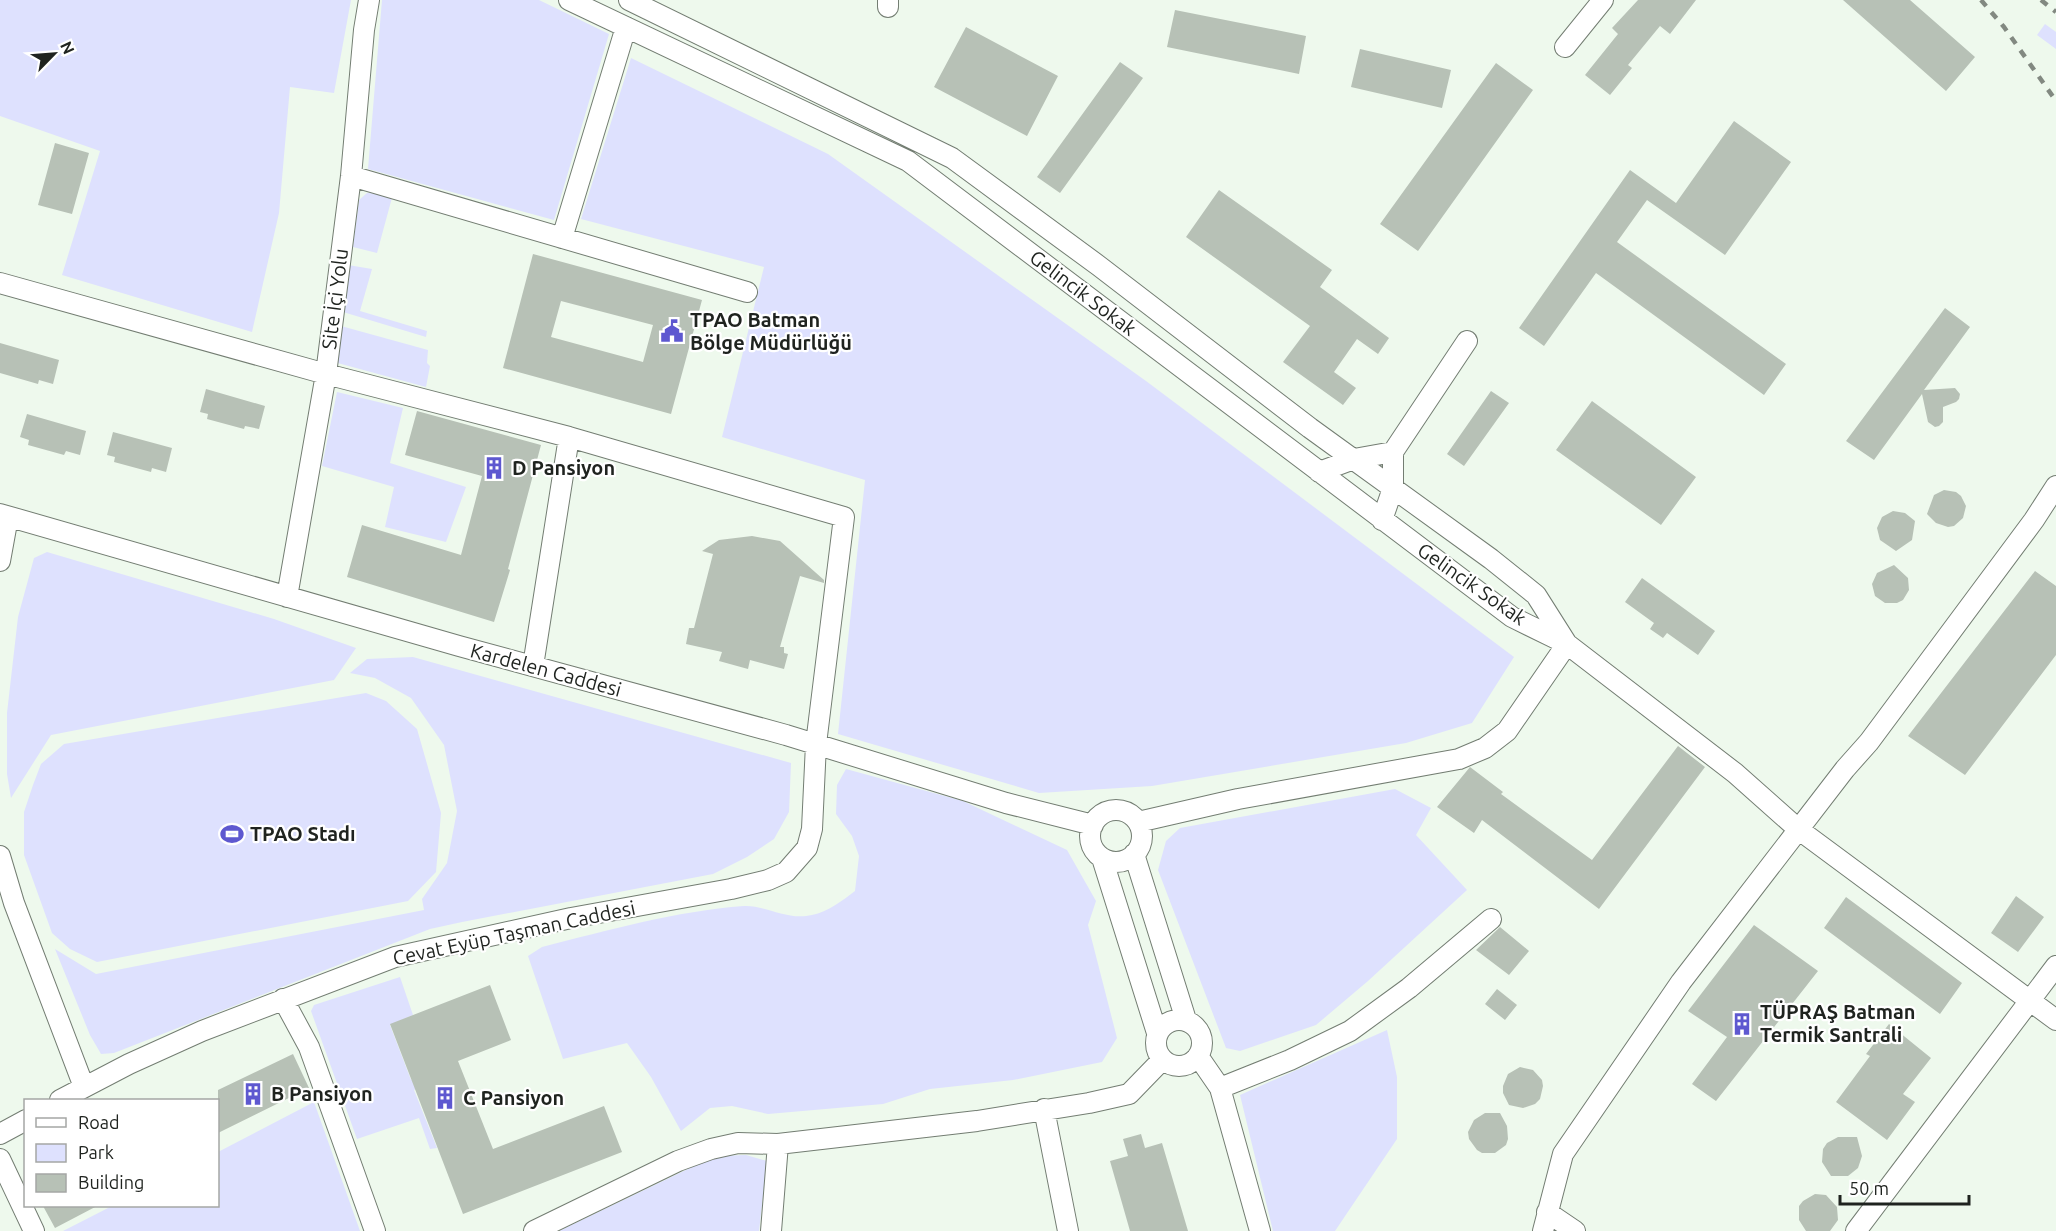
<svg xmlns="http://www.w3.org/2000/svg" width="2056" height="1231" font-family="Ubuntu,sans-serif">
<rect width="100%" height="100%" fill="#eef9ed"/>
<path fill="#dee1fe" d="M0 0H351L334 93 290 87 279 213 252 332 62 275 100 151 0 116Z
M382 0H539L609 34 554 220 368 169Z
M2045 24 2056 32V49L2037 35Z
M631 58 828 154 1146 381 1514 657 1472 723 1406 743 1152 786 1039 793 838 734 865 480 722 437 764 267 581 219Z
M367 193 393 194 377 253 353 247 359 200Z
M348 265 372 269 360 311 427 331 426 337 343 312Z
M341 326 428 350 427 363 430 366 426 387 334 362Z
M337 392 403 408 390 463 466 487 446 542 385 527 394 487 322 466Z
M47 552 274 619 356 648 334 680 51 735 11 798 7 774V713L18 617 34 558Z
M413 657 791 763 789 812 774 839 747 857 713 874 462 922 430 929 114 1053 101 1054 90 1035 55 949 96 974 424 910 422 899 447 863 457 811 444 745 411 698 375 678 350 673 367 659Z
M366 693 386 701 417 729 441 813 436 872 408 901 97 962 70 949 52 933 24 855V812L33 785 41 764 64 744Z
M846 769 963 801 1067 850 1096 901 1088 925 1117 1038 1102 1062 1013 1080 930 1089 883 1104 768 1114 732 1106 710 1108 681 1131 651 1077 627 1043 563 1059 528 956 542 947C609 930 676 911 744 906 766 905 787 921 812 915 828 912 843 900 855 891L859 856 852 836 836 814 837 785Z
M1395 789 1431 808 1416 835 1467 890 1368 981 1316 1025 1240 1051 1226 1048 1158 870 1166 841 1180 828Z
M400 977 413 1015 390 1025 411 1080 436 1081 414 1090 437 1148 430 1149 419 1118 357 1139 311 1011 314 1005Z
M1387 1030 1397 1077V1139L1335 1231H1273L1240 1095Z
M314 1102 360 1231H63L112 1206H218V1152Z
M746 1155 767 1161 759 1231H559L715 1156Z"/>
<path fill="#b7c1b6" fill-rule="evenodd" d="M1638 0H1696L1670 34 1660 26 1628 65 1632 68 1610 95 1585 75 1618 34 1612 28Z
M1843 0H1910L1975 57 1946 91Z
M1175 10 1306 36 1299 74 1167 47Z
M966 27 1058 76 1027 136 934 87Z
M1360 49 1451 70 1442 108 1351 87Z
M1120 62 1143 78 1060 193 1037 177Z
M1496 63 1533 90 1418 251 1380 224Z
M1734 121 1791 162 1725 255 1647 200 1617 242 1786 364 1764 395 1596 273 1544 346 1519 328 1630 170 1676 203Z
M55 143 89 153 72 214 38 205Z
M1219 190 1332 270 1320 287 1389 338 1378 354 1357 339 1334 372 1356 388 1343 405 1283 362 1310 326 1186 237Z
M533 254 702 300 671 414 503 368ZM561 301 653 325 643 362 551 337Z
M1945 308 1970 327 1924 390 1955 388 1960 394 1959 399 1956 402 1943 407V422L1939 426 1935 427 1928 422 1922 394 1874 460 1846 441Z
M0 343 59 360 53 384 39 380 38 384 0 373Z
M206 389 265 406 259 429 245 426 244 429 207 419 208 414 200 412Z
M1491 391 1509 403 1464 466 1447 454Z
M1592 401 1696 477 1661 525 1556 450Z
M417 411 541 445 508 569 510 570 494 622 347 577 362 525 461 555 482 476 405 455Z
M27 414 86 431 80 455 66 451 64 455 28 445 29 440 20 437Z
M113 432 172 448 166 472 152 468 151 472 114 462 115 457 107 455Z
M1944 490 1956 492 1961 496 1966 506 1963 518 1954 526 1948 527 1936 523 1927 514 1934 495Z
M1893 511 1905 513 1915 521 1912 540 1896 551 1880 540 1877 528 1882 517Z
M752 536 780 541 824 580V583L800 576 780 647H784V653L788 654 784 669 750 660 748 669 719 661 722 652 686 644 689 628H694L713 554 702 551 719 540Z
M1894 565 1908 578 1909 590 1903 600 1897 603H1885L1875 596 1872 584 1877 573Z
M2035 571 2056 586V655L1965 775 1908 736Z
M1642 578 1715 631 1698 655 1667 633 1663 638 1650 629 1654 623 1625 602Z
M1678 746 1705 767 1599 909 1482 820 1474 833 1437 807 1470 767 1503 792 1501 794 1592 860Z
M2016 896 2044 917 2018 952 1991 933Z
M1846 897 1962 983 1940 1014 1824 928Z
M1754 925 1818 971 1716 1101 1692 1084 1727 1037 1688 1011Z
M1500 927 1529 951 1509 975 1476 950Z
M490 985 511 1040 458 1061 493 1149 604 1106 622 1152 463 1214 390 1024Z
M1497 989 1517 1005 1505 1020 1485 1004Z
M1889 1024 1931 1058 1903 1094 1915 1102 1887 1140 1836 1102 1870 1056 1866 1054Z
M293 1054 309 1088 218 1133V1090Z
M1520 1067 1533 1070 1542 1080 1543 1086 1540 1099 1535 1104 1523 1108 1509 1105 1503 1093V1086L1508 1074Z
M1485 1113H1500L1507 1126 1508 1139 1506 1145 1495 1153H1482L1477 1150 1469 1139 1468 1132 1474 1120Z
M1141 1134 1145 1148 1162 1143 1188 1231H1130L1110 1161 1128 1156 1123 1139Z
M1838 1137H1857L1862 1156 1858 1168 1848 1176H1831L1822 1162 1823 1149 1827 1143Z
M1815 1194 1826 1195 1837 1207 1838 1220 1830 1231H1806L1799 1220V1206L1803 1201Z
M43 1206H97L55 1228Z"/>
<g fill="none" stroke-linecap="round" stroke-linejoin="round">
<g stroke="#737d72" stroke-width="22">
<path id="minor" d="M569 0 908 161 1512 617 1567 644 1735 773 1798 829 2056 1020
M629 0 952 158 1099 266 1310 428 1491 559 1536 595 1567 644
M888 7V0
M1565 47 1603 0
M351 176 747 292
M562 238 626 27
M0 283 326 374 569 437 844 517 816 744 812 829 807 848 786 872 768 880 731 889 571 918 395 957 202 1031 129 1064 60 1100
M1393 452 1467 341
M1319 472 1354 459 1393 452V488L1382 520
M0 514 459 646 786 735 1006 803 1093 825
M0 561 8 517
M287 597 326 374 351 176 364 30 369 0
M533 666 569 437
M1090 836a26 26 0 1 1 52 0a26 26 0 1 1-52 0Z
M1138 822 1238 799 1459 759 1485 748 1507 731 1567 644
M1134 854 1186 1020
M0 856 14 903 84 1087
M1102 858 1157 1033
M283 999 309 1047 375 1231
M1156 1043a23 23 0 1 1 46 0a23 23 0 1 1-46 0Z
M1198 1056 1220 1088 1260 1231
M1220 1088 1290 1060 1350 1031 1409 988 1491 919
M1044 1109 1068 1231
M0 1134 26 1120
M0 1159 34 1231
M1547 1212 1575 1231
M534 1231 678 1161 711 1149 738 1143 778 1144 977 1121 1089 1103 1129 1094 1162 1060
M771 1231 778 1144
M1543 1231 1563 1154 1681 982 1845 769 1869 742 2034 520 2056 486
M1856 1231 2056 966"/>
</g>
<use href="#minor" stroke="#fff" stroke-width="20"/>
<path stroke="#828981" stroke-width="4.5" stroke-dasharray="8 8" stroke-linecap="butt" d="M1981 0 2004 27 2056 101
M2041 0 2056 12"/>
</g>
<defs>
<g id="civic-bare" transform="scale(1.8)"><path d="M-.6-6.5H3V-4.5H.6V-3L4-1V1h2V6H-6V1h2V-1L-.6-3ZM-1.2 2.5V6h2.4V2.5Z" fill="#5e58d0" stroke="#fff" stroke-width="2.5" paint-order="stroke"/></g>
<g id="building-bare" transform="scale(1.8)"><path d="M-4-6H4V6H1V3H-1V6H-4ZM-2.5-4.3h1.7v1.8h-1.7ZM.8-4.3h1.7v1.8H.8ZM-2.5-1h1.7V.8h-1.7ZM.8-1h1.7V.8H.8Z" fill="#5e58d0" stroke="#fff" stroke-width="2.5" paint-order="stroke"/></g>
<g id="stadium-bare" transform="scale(1.8)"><path d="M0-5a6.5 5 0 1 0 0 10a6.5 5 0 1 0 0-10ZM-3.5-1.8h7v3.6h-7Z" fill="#5e58d0" stroke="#fff" stroke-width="2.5" paint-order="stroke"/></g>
</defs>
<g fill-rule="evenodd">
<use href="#civic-bare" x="672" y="331"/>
<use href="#building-bare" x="494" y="468"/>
<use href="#stadium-bare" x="232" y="834"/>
<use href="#building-bare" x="1742" y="1024"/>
<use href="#building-bare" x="253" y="1094"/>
<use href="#building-bare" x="445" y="1098"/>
</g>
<g text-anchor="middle" stroke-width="4.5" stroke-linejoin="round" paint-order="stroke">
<g font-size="20" fill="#1f231f" stroke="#fff">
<text transform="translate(1083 293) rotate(37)" y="7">Gelincik Sokak</text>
<text transform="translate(335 299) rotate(-83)" y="7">Site İçi Yolu</text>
<text transform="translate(1472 584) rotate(35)" y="7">Gelincik Sokak</text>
<text transform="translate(546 670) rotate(15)" y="7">Kardelen Caddesi</text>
<text transform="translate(514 933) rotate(-12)" y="7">Cevat Eyüp Taşman Caddesi</text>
</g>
<g font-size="20" font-weight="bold" fill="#1f231f" stroke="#fff" text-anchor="start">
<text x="690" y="327">TPAO Batman<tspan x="690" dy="23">Bölge Müdürlüğü</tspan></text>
<text x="512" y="475">D Pansiyon</text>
<text x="250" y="841">TPAO Stadı</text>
<text x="1760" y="1019">TÜPRAŞ Batman<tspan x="1760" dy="23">Termik Santrali</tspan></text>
<text x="271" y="1101">B Pansiyon</text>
<text x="463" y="1105">C Pansiyon</text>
</g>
</g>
<rect x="24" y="1099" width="195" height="108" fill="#ffffff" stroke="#a5a7a5" stroke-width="1.5"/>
<rect x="36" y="1118" width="30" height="9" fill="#ffffff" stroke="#a5a7a5" stroke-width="1.5"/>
<text x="78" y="1129" font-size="18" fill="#1f231f">Road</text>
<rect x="36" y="1144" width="30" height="18" fill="#dee1fe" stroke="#a5a7a5" stroke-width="1.5"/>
<text x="78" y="1159" font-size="18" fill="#1f231f">Park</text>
<rect x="36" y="1174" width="30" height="18" fill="#b7c1b6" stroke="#a5a7a5" stroke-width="1.5"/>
<text x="78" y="1189" font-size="18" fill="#1f231f">Building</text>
<g transform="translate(54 54) rotate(65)" stroke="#ffffff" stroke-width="4.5" paint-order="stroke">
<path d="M0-4.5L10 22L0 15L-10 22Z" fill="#1f231f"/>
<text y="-9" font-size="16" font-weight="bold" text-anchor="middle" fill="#1f231f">N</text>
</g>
<path d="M1840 1195v9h129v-9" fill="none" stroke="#1f231f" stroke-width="3"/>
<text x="1849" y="1195" font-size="18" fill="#1f231f" stroke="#ffffff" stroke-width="4.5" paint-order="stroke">50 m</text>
</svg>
